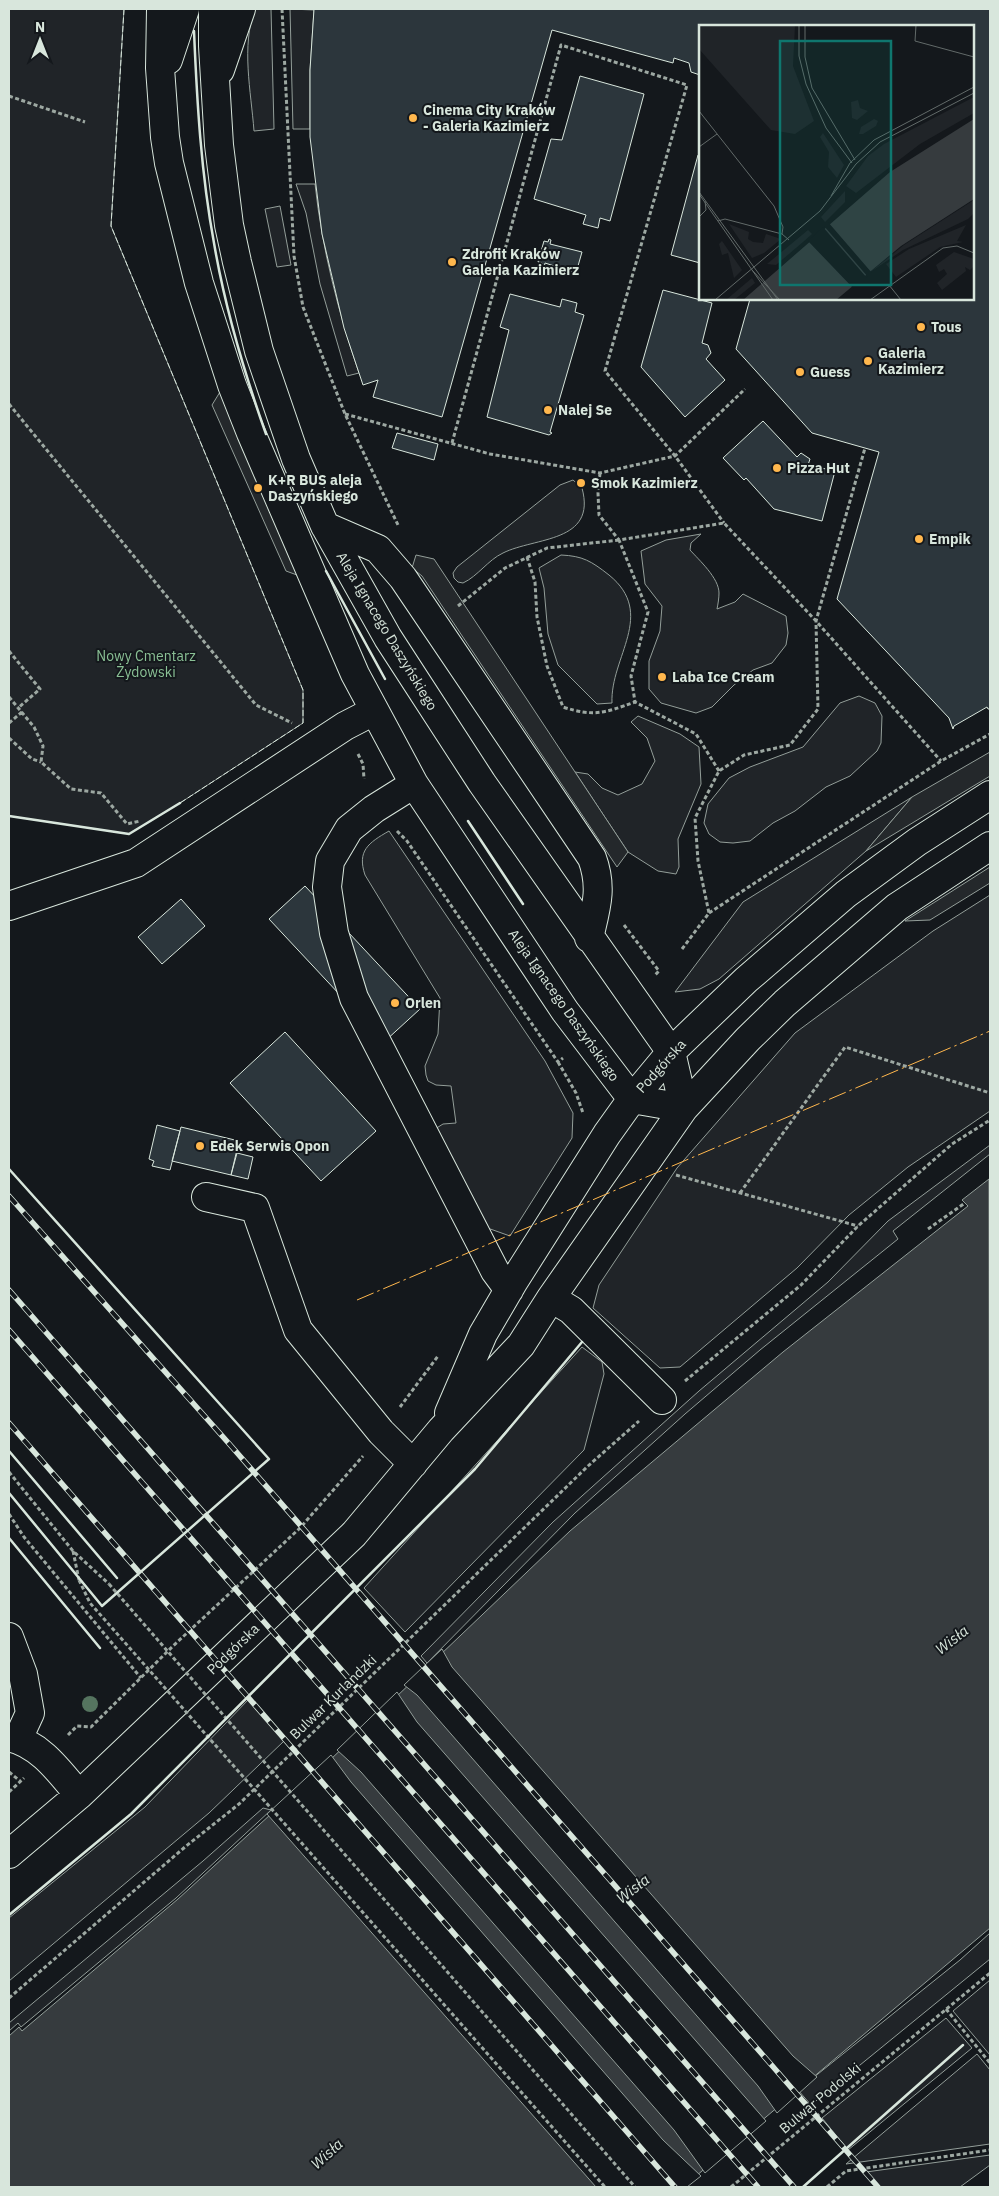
<svg xmlns="http://www.w3.org/2000/svg" width="999" height="2196" font-family="'IBM Plex Sans',sans-serif">
<rect width="100%" height="100%" fill="#14181c"/>
<path fill="#202428" stroke="#939e99" d="M9 9H124L111 226 303 690V723L180 803 129 834 9 816Z
M255 9H271L274 129 254 131C251 91 241 46 255 9Z
M290 9 314 10 310 70V129H293Z
M296 184H315C322 249 338 311 359 373L347 376 320 284 306 213Z
M280 206 291 265 277 267 265 209Z
M573 480 582 488C597 543 535 537 503 553 488 560 478 576 463 583L458 582 454 578 453 573 457 567 560 485Z
M701 534 691 543 690 550C699 560 719 578 719 593 719 598 718 604 717 609L735 602 743 594 786 616 788 633 786 645 772 663 753 670 734 685 712 707 696 713 661 703 649 689V661L660 631 662 606 645 584 641 551 666 540Z
M561 555C583 556 591 561 609 575 657 614 610 657 612 703L597 704 558 665 548 634 544 588 539 568Z
M859 696 875 703 882 716 881 743 877 751 850 776 826 787 795 811 773 823 750 841 733 843 720 842 709 834 704 823 708 804 729 778 750 767 803 747 840 703Z
M638 716 680 734 699 747 701 784 678 839 679 867 676 874 658 871 628 852 575 772 588 774 602 788 618 795 642 784 655 761 647 738 631 722Z
M912 797 866 851 719 979 700 989 675 992 743 902Z
M389 831 545 1061 573 1113 572 1138 510 1236 479 1225 435 1129 443 1124 456 1123 451 1086 436 1085 428 1081 426 1075 425 1066 438 1034 440 998 365 875C357 851 368 843 389 831Z
M990 895V1111L908 1167 849 1215 797 1268 680 1367 660 1368 593 1308 599 1285 677 1168 795 1033 933 931Z
M990 1145V1154L893 1231 898 1239 760 1350 685 1414 575 1513 427 1663 421 1656 553 1522 699 1391 828 1282 888 1221Z
M582 1347 602 1362 604 1374 584 1450 405 1632 364 1588Z
M248 1700 284 1741 209 1813 9 1981V1918L145 1807Z
M263 1808 271 1810 176 1898 21 2027 18 2023 9 2031V2023L203 1861Z
M990 1933V1959L811 2105 798 2090 960 1960Z
M990 1980V2055L953 2011Z
M946 2018 972 2048 848 2150 822 2118Z
M977 2054 990 2070V2144L846 2164Z
M990 2155V2165L960 2187H878L866 2172Z"/>
<path fill="#24282b" stroke="#939e99" d="M223 387 308 579 286 571 212 405Z
M416 555 434 559 628 852 617 867 422 576 412 568Z
M990 752V776L866 851 912 797Z
M990 867V883L930 920 905 921Z"/>
<path fill="#363b3e" stroke="#939e99" d="M989 1179 990 1928 683 2187H9V2036L19 2027 22 2031 178 1899 329 1761 570 1531 783 1352 968 1206 962 1200Z"/>
<path fill="#14181c" stroke="#939e99" d="M442 1649 452 1667 793 2056 817 2077 777 2113 758 2086 417 1695 404 1685Z
M397 1692 417 1722 766 2121 705 2173 674 2130 361 1772 337 1750Z
M331 1755 351 1782 663 2140 701 2176 687 2187H596L267 1814Z"/>
<path fill="#2c363c" stroke="#d8e6dc" d="M314 9H990V709H988L987 707 954 726 953 729 949 718 837 599 879 452 812 433 736 349 750 299H973V26H700V75L691 72 689 63 674 58 673 63 552 30 442 417 373 397 378 380 363 385 344 328 322 234 310 137V70Z
M580 76 644 94 610 221 600 218 598 228 583 224 586 215 534 199 551 139 562 140Z
M698 155 700 156V263L671 255Z
M549 239 551 240 550 244 582 252 576 273 545 263 544 268 541 267 542 263 538 262 544 241 548 242Z
M663 290 712 303 702 343 708 345 711 353 706 359 725 380 685 417 641 367Z
M510 294 560 307 562 299 577 303 575 312 584 315 550 432 552 433 549 435 487 417 509 330 500 327Z
M763 421 797 457 801 453 810 459 808 465 835 471 822 521 774 509 746 478 744 480 723 458Z
M397 433 438 444 434 460 392 448Z
M305 886 420 1009 384 1042 269 919Z
M181 899 205 926 162 964 138 937Z
M285 1032 376 1131 321 1181 230 1083Z
M157 1125 180 1131 170 1170 152 1166 154 1161 149 1159Z
M181 1127 239 1141 231 1175 172 1161Z
M237 1153 253 1157 248 1179 231 1175Z"/>
<g fill="none" stroke-linecap="round" stroke-linejoin="round">
<g stroke="#d8e6dc" stroke-width="30">
<path id="minor" d="M161 9 160 68 165 137 169 163 199 283 232 385 251 433 355 674 414 784 565 1011 632 1099 684 1108
M213 9V46L219 145 229 225 237 262 259 351 296 459 325 526 388 638 482 783 671 1052 684 1108
M168 60 185 9
M220 70 241 9
M325 526 378 549 403 578 592 858C603 888 596 908 589 938
M414 784 374 809 349 829 330 861 327 887 334 933 354 998 495 1271 509 1290
M9 906 136 863 345 726 374 711
M206 1197 255 1208 298 1330 381 1432 413 1464
M551 1298 571 1310 662 1400
M449 1413 483 1334 514 1281 607 1134 632 1099 671 1052 746 980 846 894 917 842 990 795
M9 1637 23 1674 30 1713 18 1739
M9 1737C40 1744 59 1771 79 1795
M9 1854 79 1795 354 1534 441 1430 521 1345 551 1298 684 1108 748 1039 785 1003 897 907 990 846"/>
</g>
<path stroke="#9da8a2" stroke-width="3" stroke-dasharray="4 2.5" stroke-linecap="butt" d="M282 9 294 256 303 307 345 414 398 525
M9 96 85 122
M9 404 256 705 292 723
M345 414 490 454 600 473 675 456 745 389
M452 443 561 45 687 85 605 371 675 456 724 523
M600 473 598 493 599 515 619 540
M527 557 535 582 537 617 547 666 563 707C594 717 604 713 635 702
M458 606 505 568 547 548 619 540
M9 651 40 689 18 708
M9 697 34 727 43 746 41 762 71 789 101 793 127 824 140 821
M9 723 22 712
M9 738 32 759 41 762
M358 754 363 764 364 779
M719 771 696 734 635 702 631 676 648 612 619 540 724 523 816 621 941 761
M397 831 407 841 558 1062 563 1058
M709 913 941 761 990 734
M624 925 659 971 655 975
M682 949 709 913 698 861 695 818 719 771 744 755 790 745 818 709 816 621 865 448
M558 1062 576 1093 583 1113
M676 1175 858 1226
M740 1193 845 1047 990 1093
M928 1229 965 1203
M685 1381 801 1285 858 1226 952 1144 990 1120
M400 1407 438 1356
M9 1472 73 1551 109 1584
M9 1514 24 1537 141 1678
M73 1551 79 1580
M68 1735 77 1726 91 1727 173 1646 300 1528 363 1456
M9 1772 20 1781
M9 1792 24 1778
M9 1998 185 1847 239 1804 588 1466 639 1421
M946 2009 990 2063
M731 2187 990 1973
M827 2187 846 2171 990 2150"/>
<use href="#minor" stroke="#14181c" stroke-width="28"/>
<g stroke="#d8e6dc" stroke-width="5.5">
<path id="rail" d="M9 1196 232 1447 878 2187
M9 1290 794 2187
M9 1330 758 2187
M9 1423 675 2187"/>
</g>
<use href="#rail" stroke="#14181c" stroke-width="4" stroke-dasharray="11" stroke-linecap="butt"/>
<path stroke="#9da8a2" stroke-width="3" stroke-dasharray="4 2.5" stroke-linecap="butt" d="M79 1580 90 1603 605 2187
M109 1584 635 2187"/>
<path stroke="#d8e6dc" stroke-width="1" stroke-dasharray="6 2.5" stroke-linecap="butt" d="M124 9 111 226 303 690V723L180 803"/>
<path stroke="#d8e6dc" stroke-width="2.5" d="M194 31C197 102 201 173 214 243 225 308 244 372 266 434
M326 571 385 679
M9 816 129 834 180 803
M468 821 523 904
M9 1169 269 1459 102 1606 9 1493
M9 1451 117 1578
M9 1538 100 1648
M9 1915 131 1814 475 1469 582 1342
M803 2187 963 2045"/>
<path stroke="#ffb74d" stroke-width="1" stroke-dasharray="18 4 2.5 4" stroke-linecap="butt" d="M357 1300 990 1031"/>
</g>
<circle fill="#55745f" cx="90" cy="1704" r="8"/>
<g fill="#ffb74d" stroke="#14181c" stroke-width="2">
<circle cx="413" cy="118" r="5"/>
<circle cx="452" cy="262" r="5"/>
<circle cx="921" cy="327" r="5"/>
<circle cx="868" cy="361" r="5"/>
<circle cx="800" cy="372" r="5"/>
<circle cx="548" cy="410" r="5"/>
<circle cx="777" cy="468" r="5"/>
<circle cx="581" cy="483" r="5"/>
<circle cx="258" cy="488" r="5"/>
<circle cx="919" cy="539" r="5"/>
<circle cx="662" cy="677" r="5"/>
<circle cx="395" cy="1003" r="5"/>
<circle cx="200" cy="1146" r="5"/>
</g>
<g text-anchor="middle" stroke-width="4" stroke-linejoin="round" paint-order="stroke">
<g font-size="14" font-weight="bold" fill="#d8e6dc" stroke="#14181c" text-anchor="start">
<text x="423" y="115">Cinema City Kraków<tspan x="423" dy="16">- Galeria Kazimierz</tspan></text>
<text x="462" y="259">Zdrofit Kraków<tspan x="462" dy="16">Galeria Kazimierz</tspan></text>
<text x="931" y="332">Tous</text>
<text x="878" y="358">Galeria<tspan x="878" dy="16">Kazimierz</tspan></text>
<text x="810" y="377">Guess</text>
<text x="558" y="415">Nalej Se</text>
<text x="787" y="473">Pizza Hut</text>
<text x="268" y="485">K+R BUS aleja<tspan x="268" dy="16">Daszyńskiego</tspan></text>
<text x="591" y="488">Smok Kazimierz</text>
<text x="929" y="544">Empik</text>
<text x="672" y="682">Laba Ice Cream</text>
<text x="405" y="1008">Orlen</text>
<text x="210" y="1151">Edek Serwis Opon</text>
</g>
<g font-size="14" fill="#d8e6dc" stroke="#14181c">
<text transform="translate(387 631) rotate(59)" y="5">Aleja Ignacego Daszyńskiego</text>
<text transform="translate(564 1005) rotate(55)" y="5">Aleja Ignacego Daszyńskiego</text>
<text transform="translate(661 1066) rotate(-48)" y="5">Podgórska</text>
<text transform="translate(233 1649) rotate(-44)" y="5">Podgórska</text>
<text transform="translate(333 1697) rotate(-44)" y="5">Bulwar Kurlandzki</text>
<text transform="translate(820 2098) rotate(-40)" y="5">Bulwar Podolski</text>
</g>
<g font-size="14" fill="#8ac095" stroke="#14181c">
<text x="146" y="661">Nowy Cmentarz<tspan x="146" dy="16">Żydowski</tspan></text>
</g>
<g font-size="15" font-style="italic" fill="#d8e6dc" stroke="#14181c">
<text transform="translate(952 1640) rotate(-38)" y="5">Wisła</text>
<text transform="translate(633 1889) rotate(-38)" y="5">Wisła</text>
<text transform="translate(327 2154) rotate(-42)" y="5">Wisła</text>
</g>
</g>
<g transform="translate(699 25)">
<rect width="275" height="275" fill="#14181c"/>
<path d="M0 0H96L94 41 115 96 96 109 72 105 0 24ZM275 72V88L221 119 157 168 147 161 169 131 185 119ZM159 75 161 83 169 86 158 95 153 93 152 77ZM175 94 179 96 177 101 164 109H160L162 102ZM124 108 145 140 138 153 129 142 130 127 121 112ZM146 166V177L126 197 122 192ZM275 175V188L269 194 204 225 170 248 205 220ZM30 199 50 207 49 214 54 217 64 218 67 209 82 214 65 228 53 233ZM267 200 258 216 264 217 241 222 197 252 187 239 210 224ZM109 205 113 209 104 217 77 240 68 239ZM23 216 43 245 35 253 29 228 23 230 20 219ZM255 227 275 234V241L271 245 266 242 267 246 243 265 238 258 248 249 245 244 240 247 237 240ZM53 253 56 258 35 275H27Z" fill="#202428"/>
<path d="M275 94V174L202 221 137 275H44L191 147Z" fill="#363b3e"/>
<path d="M129 197 173 248 169 252 125 201ZM124 202 168 253 155 264 109 216Z" fill="#14181c"/>
<path fill="none" stroke="#626a69" stroke-width="1" d="M100 0V31L107 59 127 103 153 138M106 0V32L113 63 156 135M217 0 216 16 275 32M0 86 75 181 84 202 83 209M0 122 18 109M0 167 79 275M0 169 74 275M132 171 151 138 175 115 275 62M0 192 7 185 6 176M19 196 26 194 83 209 90 215M53 245 81 275M190 260 202 275M16 275 121 186 157 139 181 117 275 68M171 275 244 223 258 221 275 228"/>
<path fill="#0f766e" fill-opacity="0.15" stroke="#0f766e" stroke-width="2.5" d="M81 16H192V260H81Z"/>
<rect width="275" height="275" fill="none" stroke="#d8e6dc" stroke-width="2.5"/>
</g>
<rect width="999" height="2196" fill="none" stroke="#d8e6dc" stroke-width="20"/>
<g transform="translate(40 40)" stroke="#14181c" stroke-width="4" paint-order="stroke">
<path d="M0-4L9 19L0 12L-9 19Z" fill="#d8e6dc"/>
<text y="-8" font-size="14" font-weight="bold" text-anchor="middle" fill="#d8e6dc">N</text>
</g>
</svg>
